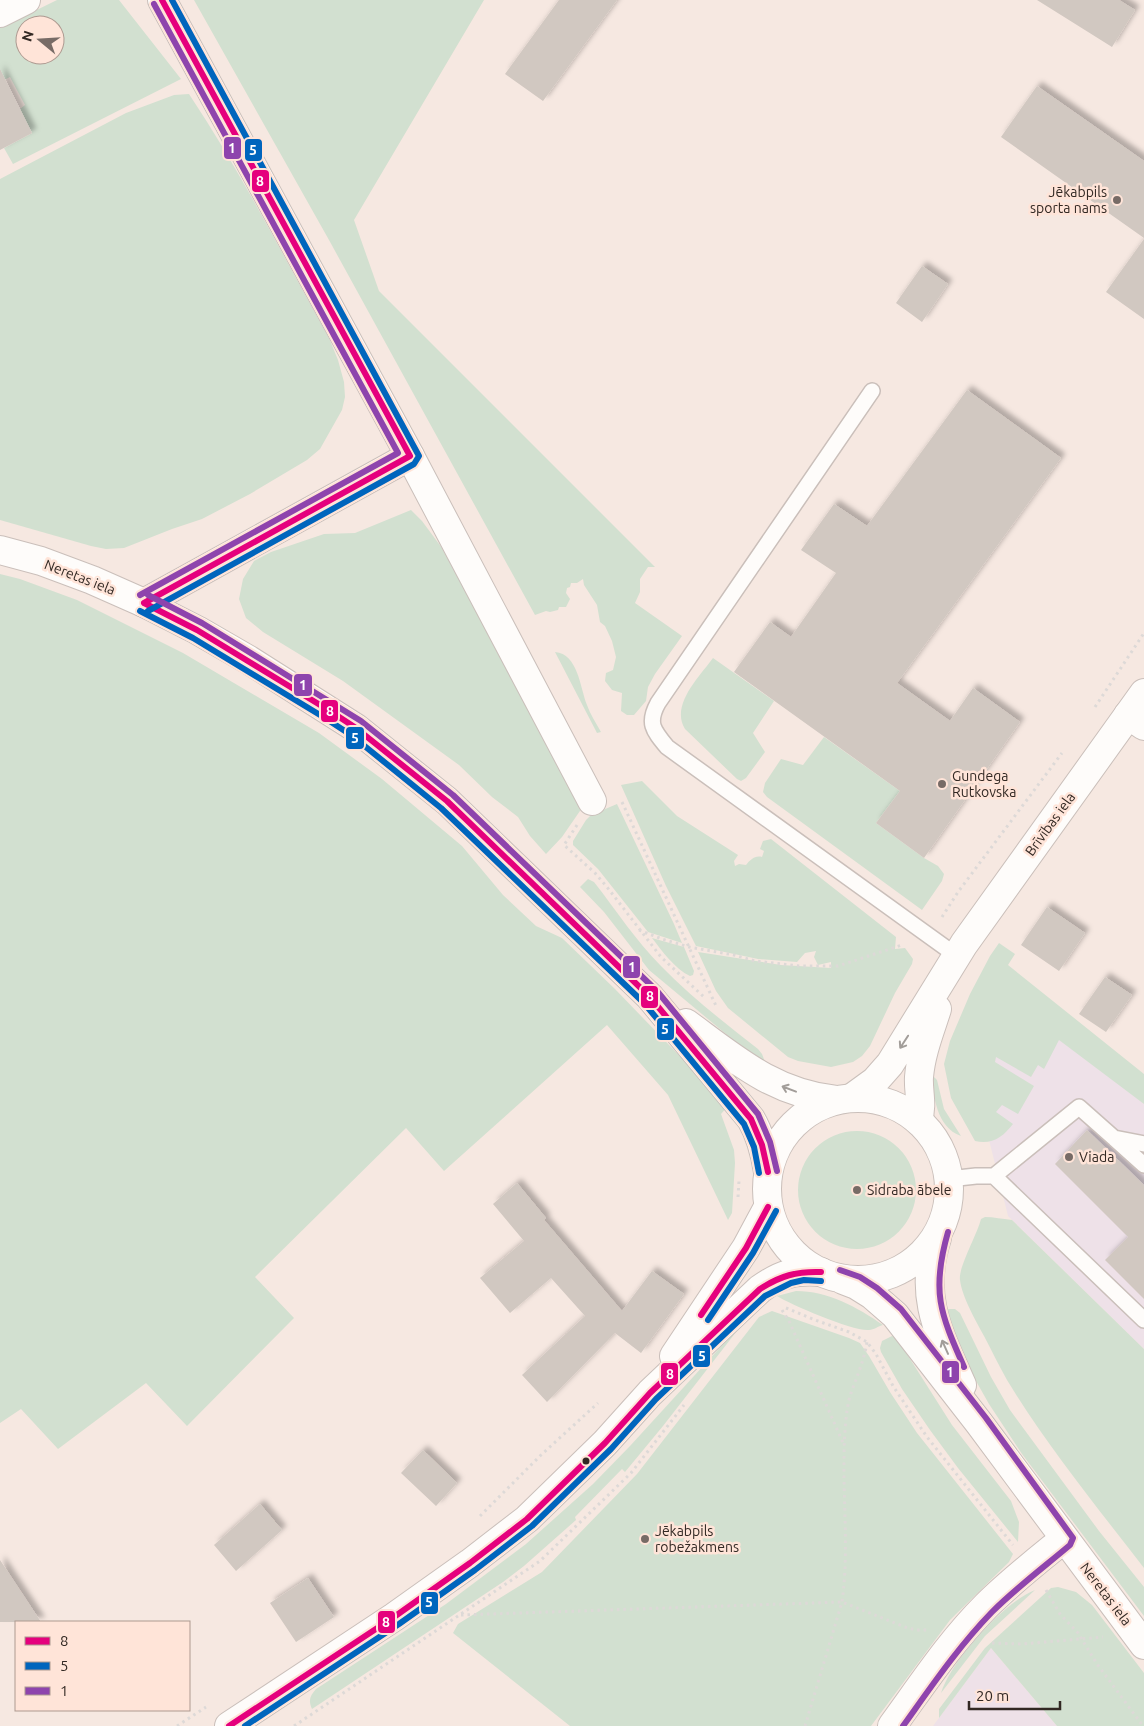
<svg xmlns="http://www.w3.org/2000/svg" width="1144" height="1726" font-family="Ubuntu,sans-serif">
<defs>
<filter id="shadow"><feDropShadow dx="4.5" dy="-4.5" stdDeviation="2.5" flood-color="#0004"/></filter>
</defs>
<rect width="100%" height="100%" fill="#f6e8e1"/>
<path fill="#eee1e8" d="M1007 999 1144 1103V1349L1008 1216 972 1072Z
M991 1648 1057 1726H933Z"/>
<path fill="#d2e0d0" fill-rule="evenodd" d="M57 0H119L181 79 13 164 4 148 32 133 20 109 25 105 10 77 0 82V28ZM25 25H55V55H25Z
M194 0H484L354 220 379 291 655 567H648L640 579V592L635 603 682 636 655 674 648 687 646 701 634 715H627L621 711 622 693 612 690 605 681 606 673 613 670 616 657 612 641 605 626 600 622 597 605 584 585 583 579 577 583H571L570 587 567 588 566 593 570 599 566 607H559L558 610 550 612 546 611 535 615 329 240Z
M189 94C241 172 283 256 329 338L338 360 344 382 345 397 342 410 320 449 307 460 250 494 202 519 172 529 124 548 106 549 91 546 0 520V179L126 113 174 95Z
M411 510 422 521 442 548 582 808 562 837 546 854 530 836 518 817 492 797 459 765 343 681 263 632 246 618 239 599 243 579 254 561 271 552 324 534 355 533Z
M0 574 20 579 77 600 183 653 319 733 382 779 462 846 503 895 536 926 562 938 615 989 728 1106 721 1114 734 1150 735 1163 732 1213 728 1220 668 1095 607 1025 444 1171 406 1128 255 1277 294 1318 187 1426 146 1383 58 1449 21 1409 0 1423Z
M555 652C578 654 580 687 587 705 590 714 596 723 601 732L597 733Z
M713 658 774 701 753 733 765 752 746 778 741 781 737 779 685 729C670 705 700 676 713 658Z
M824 737 900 791 876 823 924 858 938 866 944 874 942 881 922 910 767 797 763 792 765 783 781 759 803 765Z
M642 781 677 816 738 855 734 861 735 866 739 864 746 865C750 860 755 855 762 857L764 851 760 849 763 841 771 839 896 937 895 949 905 948 913 959 912 964 895 993 870 1046 862 1056 853 1062 831 1067 798 1061 788 1057 728 1008 716 991 698 952 781 965 831 968V962L818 965 814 957 816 951 805 953 797 962 758 959 696 946 666 886 621 785Z
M617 804 674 924 682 943 648 932 598 869 573 845V841L586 820 591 815Z
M588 879 594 882C616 910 636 941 661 966 691 997 725 1023 758 1049L762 1054 765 1062 744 1049 649 970 604 912 580 887Z
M652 938 684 947 694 971 693 975 690 976C675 969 662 951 652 938Z
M999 943 1015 954 1008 965 1144 1074V1104L1059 1040 1044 1069 1038 1065 1031 1077 996 1057 995 1062 1034 1086 1018 1114 1002 1105 996 1112 1013 1124C1003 1137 992 1145 975 1141L951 1098 944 1064 950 1041 970 994 990 956Z
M931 1074 937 1080 944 1109 961 1136C936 1127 934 1096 931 1074Z
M798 1190a59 59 0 1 1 118 0a59 59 0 1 1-118 0Z
M985 1217C994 1217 1002 1219 1012 1220L1144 1349V1568C1097 1507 1047 1446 1007 1380 999 1366 992 1351 984 1336 976 1321 962 1297 960 1280 958 1268 977 1235 981 1219Z
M796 1291C828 1291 857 1307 883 1325 878 1326 874 1330 869 1330 855 1332 791 1305 777 1296Z
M949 1309H955L960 1313 991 1377 1010 1410 1099 1531 1144 1587V1616L1022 1454 989 1404 959 1351 946 1310Z
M772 1311 849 1338 860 1343 869 1356 890 1392 917 1433 1013 1554 1009 1562 950 1620 871 1726H570L453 1633 458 1624 542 1572 637 1474 759 1317Z
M747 1318 663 1426 625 1472 622 1469 575 1517 576 1520 524 1566 503 1582 312 1709C308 1700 310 1696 316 1689L446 1604 526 1544 593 1484 630 1446Z
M892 1336 895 1337 905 1351 952 1425 1011 1501 1019 1522 1018 1542 958 1468 930 1430 902 1389 881 1352 880 1348 882 1341Z
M1058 1587 1076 1592 1092 1605 1144 1673V1726H1057L991 1648 939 1718V1709L985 1648 1051 1588Z
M1035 1590 985 1636 941 1693C951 1661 1004 1602 1035 1590Z"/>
<path fill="#d1c8c1" filter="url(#shadow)" d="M559 0H617L543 101 505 74Z
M1037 0H1119L1135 10 1112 47Z
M0 69 32 133 0 150Z
M1037 86 1144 161V238L1001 137Z
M1144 239V319L1106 292Z
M922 266 948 284 922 322 896 303Z
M967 390 1061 458 897 683 950 721 973 688 1020 722 924 858 876 823 900 791 734 672 770 622 791 637 836 573 801 550 834 504 867 526Z
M1047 907 1085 933 1059 971 1021 945Z
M1105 977 1132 995 1106 1032 1079 1014Z
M1087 1130 1144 1185V1299L1105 1260 1128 1237 1055 1164Z
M517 1183 546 1218 544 1220 622 1311 652 1271 684 1294 641 1353 615 1333 547 1402 522 1375 585 1316 551 1278 510 1313 480 1278 524 1241 493 1204Z
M423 1450 457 1483 436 1506 401 1473Z
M260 1504 282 1530 236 1571 214 1545Z
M0 1560 41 1622H0Z
M308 1578 334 1617 296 1642 270 1603Z"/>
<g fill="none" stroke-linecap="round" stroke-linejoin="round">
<g stroke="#cabfba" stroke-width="18">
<path id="service" d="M872 391 658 703C647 723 653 730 667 747L957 956
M1115 1139 1144 1165
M994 1176 1144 1320
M949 1179 976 1176H994L1079 1107 1114 1138 1144 1144"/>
</g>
<g stroke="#cabfba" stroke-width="30">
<path id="minor" d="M0 13 26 0
M410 456 592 801
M1128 715 1144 726
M892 1726C922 1685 950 1642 986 1606 1010 1582 1037 1561 1064 1539"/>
</g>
<g stroke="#cabfba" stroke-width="30">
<path id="tertiary" d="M144 603 410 456 162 0"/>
</g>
<g stroke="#cabfba" stroke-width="30">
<path id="secondary" d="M853 1097 875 1081 890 1064 964 944 1144 693
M918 1119C923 1105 918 1091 919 1077 921 1053 930 1031 937 1009
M674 1356 746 1248 768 1207
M229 1726 394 1617 470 1563 527 1519 605 1443 650 1393 760 1289C781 1274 794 1270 821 1272"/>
</g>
<g stroke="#cabfba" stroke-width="30">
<path id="primary" d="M0 550 41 561 92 580 144 603 197 630 249 660 356 728 447 801 650 997 751 1119C761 1136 765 1153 768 1172
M686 1023C735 1059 773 1093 836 1100
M767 1189a91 91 0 1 1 182 0a91 91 0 1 1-182 0Z
M937 1238C918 1297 939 1333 962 1385
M843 1280 856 1285 872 1295 895 1315 979 1423 1144 1645"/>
</g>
<path stroke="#ddd9d7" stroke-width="3" stroke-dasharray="2.5 4" stroke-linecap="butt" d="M1095 707 1144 633
M622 802 717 1008
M577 825 564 845 595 873 607 887 661 957 704 997
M942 917 958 892 1062 753
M639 930 662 939 689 947 734 955 755 961 799 966H838L902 945
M738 1197 739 1181
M786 1308 815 1320 849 1332 867 1342 876 1354 893 1386 927 1437 1013 1545
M782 1310 789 1321 844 1445
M480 1516 541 1455 598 1403
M1046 1590 1060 1614 1078 1633 1097 1664 1143 1726
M461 1615 842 1602 905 1627 916 1630H927
M992 1643 1022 1644 1103 1637
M177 1726 206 1707
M294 1726 540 1561 631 1473 684 1405
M805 1726 842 1602C850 1545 841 1488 845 1431 846 1418 847 1405 851 1393 857 1376 864 1361 867 1342"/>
<use href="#service" stroke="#fefcfa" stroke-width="15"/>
<use href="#minor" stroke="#fefcfa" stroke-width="28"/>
<use href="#tertiary" stroke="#fefcfa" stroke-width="28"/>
<use href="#secondary" stroke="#fefcfa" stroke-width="28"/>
<use href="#primary" stroke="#fefcfa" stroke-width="28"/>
<g stroke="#ffe4d8" stroke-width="10">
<path id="bus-1" d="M144 603 197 630 330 711 356 728 447 801 650 997 751 1119 762 1145 768 1172
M144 603 410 456 162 0
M701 1315 746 1248 768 1207
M229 1726 394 1617 470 1563 527 1519 605 1443 650 1393 760 1289C780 1276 797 1271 821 1272"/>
</g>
<g stroke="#ffe4d8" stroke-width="10">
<path id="bus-2" d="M140 611 193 638 325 718 351 735 441 808 644 1003 744 1124 754 1147 759 1173
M148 611 414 464 419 456 172 0
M708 1320 753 1253 776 1211
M245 1726 399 1624 475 1570 532 1526 611 1449 656 1399 765 1296 791 1283 804 1280 821 1281"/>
</g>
<g stroke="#ffe4d8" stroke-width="10">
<path id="bus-3" d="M140 595 398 453 154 4
M148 595 202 623 361 721 453 795 657 991 758 1114 770 1142 777 1171
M948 1232C931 1291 940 1313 964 1367
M840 1270 860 1277 877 1288 901 1309 986 1418 1073 1538 1070 1545C1044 1567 1016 1588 992 1612 958 1647 931 1687 903 1726"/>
</g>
<use href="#bus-1" stroke="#e5007d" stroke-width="6"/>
<use href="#bus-2" stroke="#0065bd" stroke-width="6"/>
<use href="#bus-3" stroke="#8e44ad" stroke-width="6"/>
</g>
<defs><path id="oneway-shaft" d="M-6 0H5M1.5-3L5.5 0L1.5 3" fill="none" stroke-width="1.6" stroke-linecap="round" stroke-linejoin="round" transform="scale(1.25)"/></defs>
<g stroke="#a29d99">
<use href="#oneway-shaft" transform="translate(904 1042) rotate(123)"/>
<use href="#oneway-shaft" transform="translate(789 1089) rotate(-159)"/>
<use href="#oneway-shaft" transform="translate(945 1347) rotate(-114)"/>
</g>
<g fill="#776b66" stroke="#ffe4d8" stroke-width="2">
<circle cx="1117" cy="200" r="5"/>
<circle cx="942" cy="784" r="5"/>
<circle cx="1069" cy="1157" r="5"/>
<circle cx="857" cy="1190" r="5"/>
<circle cx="645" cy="1539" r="5"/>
</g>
<circle fill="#322823" stroke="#ffe4d8" stroke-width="2" cx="586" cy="1461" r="4.5"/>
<g text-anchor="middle" stroke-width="5" stroke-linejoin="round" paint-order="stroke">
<g font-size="14" fill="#322823" stroke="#ffe4d8" text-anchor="start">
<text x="1107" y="197" text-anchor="end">Jēkabpils<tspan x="1107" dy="16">sporta nams</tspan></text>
<text x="952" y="781">Gundega<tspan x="952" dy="16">Rutkovska</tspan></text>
<text x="1079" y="1162">Viada</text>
<text x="867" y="1195">Sidraba ābele</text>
<text x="655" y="1536">Jēkabpils<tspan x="655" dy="16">robežakmens</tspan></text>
</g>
<g font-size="14" fill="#322823" stroke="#ffe4d8">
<text transform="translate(80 577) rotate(21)" y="5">Neretas iela</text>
<text transform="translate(1050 824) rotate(-54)" y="5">Brīvības iela</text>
<text transform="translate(1106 1594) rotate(53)" y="5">Neretas iela</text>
</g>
</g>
<g stroke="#ffe4d8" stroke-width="2">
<rect x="223" y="136" width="19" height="24" rx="5" fill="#8e44ad"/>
<rect x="244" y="138" width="19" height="24" rx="5" fill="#0065bd"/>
<rect x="251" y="169" width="19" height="24" rx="5" fill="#e5007d"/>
<rect x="293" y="673" width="20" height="24" rx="5" fill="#8e44ad"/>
<rect x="320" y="699" width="19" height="24" rx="5" fill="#e5007d"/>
<rect x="345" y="726" width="20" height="24" rx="5" fill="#0065bd"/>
<rect x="622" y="955" width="19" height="24" rx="5" fill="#8e44ad"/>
<rect x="640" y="985" width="19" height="24" rx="5" fill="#e5007d"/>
<rect x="656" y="1017" width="19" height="24" rx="5" fill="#0065bd"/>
<rect x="692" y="1344" width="19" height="24" rx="5" fill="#0065bd"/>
<rect x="941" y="1360" width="19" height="24" rx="5" fill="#8e44ad"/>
<rect x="660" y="1362" width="19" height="24" rx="5" fill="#e5007d"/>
<rect x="420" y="1591" width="19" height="24" rx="5" fill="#0065bd"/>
<rect x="377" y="1610" width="19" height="24" rx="5" fill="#e5007d"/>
</g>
<g font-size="14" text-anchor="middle" font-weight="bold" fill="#fff">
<text x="232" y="153">1</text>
<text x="253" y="155">5</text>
<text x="260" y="186">8</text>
<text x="303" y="690">1</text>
<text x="330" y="716">8</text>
<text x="355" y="743">5</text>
<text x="632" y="972">1</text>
<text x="650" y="1001">8</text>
<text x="665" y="1034">5</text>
<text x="702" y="1361">5</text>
<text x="950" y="1377">1</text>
<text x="670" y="1379">8</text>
<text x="429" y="1607">5</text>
<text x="386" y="1627">8</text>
</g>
<rect x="15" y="1621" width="175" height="90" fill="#ffe4d8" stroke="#ad9990"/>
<rect x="25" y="1637" width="25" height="8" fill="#e5007d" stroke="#ad9990"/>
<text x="60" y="1646" font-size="15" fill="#322823">8</text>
<rect x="25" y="1662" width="25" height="8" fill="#0065bd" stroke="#ad9990"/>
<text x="60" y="1671" font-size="15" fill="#322823">5</text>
<rect x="25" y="1687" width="25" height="8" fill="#8e44ad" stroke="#ad9990"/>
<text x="60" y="1696" font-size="15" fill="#322823">1</text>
<g transform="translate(40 40) rotate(288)"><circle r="24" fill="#ffe4d8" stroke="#ad9990"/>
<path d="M0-4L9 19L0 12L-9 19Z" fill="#776b66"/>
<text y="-8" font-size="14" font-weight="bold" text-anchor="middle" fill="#322823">N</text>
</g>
<path d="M969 1701v8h91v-8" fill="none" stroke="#322823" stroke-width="2.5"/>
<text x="976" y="1701" font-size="15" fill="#322823" stroke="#ffe4d8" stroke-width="4" paint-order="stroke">20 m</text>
</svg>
